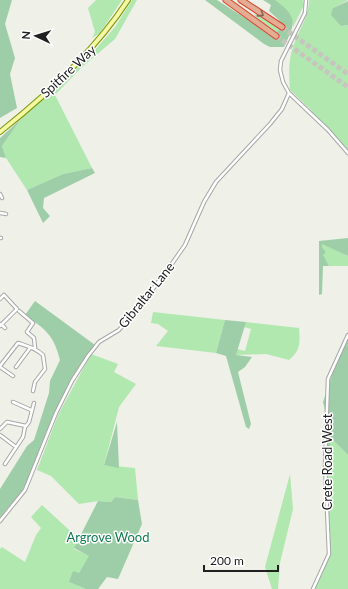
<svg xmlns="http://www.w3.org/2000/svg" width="348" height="589" font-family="Lato,sans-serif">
<rect width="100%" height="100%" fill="#eff0e7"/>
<path fill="#b0e8b0" d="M96 0H122L100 33 92 38 95 32 88 8Z
M132 0H137L115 39 81 68 55 95 92 168 63 174 27 190 6 158 2 146 21 119 88 58 115 27Z
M275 0H303L304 5 293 27 291 16Z
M309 0H348L333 8 341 26 348 25V152L309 108 290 90C289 75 288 61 293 47 298 30 309 18 309 0Z
M256 14 281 28 276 34 254 15Z
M322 243 348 256V266H329L322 255 326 252 322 247Z
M153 312 225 320 216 353 156 346 168 331 158 324 151 323Z
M246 322 299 328C300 343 301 350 289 360L266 354 236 355 237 349 245 351 251 329 244 327Z
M91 354 118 364 114 372 136 384 119 407 104 465 135 468 138 500 115 497 111 502 98 501 79 504 51 476 37 470 58 415Z
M330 440H333L348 455V589H314L330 554 326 461 330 460Z
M290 474 293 509 280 563 278 589H272L265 567Z
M42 505 79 539 74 549 90 556 79 573 69 582 86 589H0V549L2 547 25 562 36 535 41 528 31 517Z"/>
<path fill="#9ecea7" d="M0 0H12L5 24 15 58 10 74 17 108 0 118Z
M205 0H217L273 36 281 28 279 20 269 11 271 5 263 0H275C299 18 295 23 284 47H270L264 44Z
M348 1V25L341 26 331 15 333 8Z
M21 119 2 146 6 158 0 157V138Z
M92 168 95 173 44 198 43 208 50 216 43 223 27 190 63 174Z
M348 238V256L322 244V247L326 252 323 255 329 266H323L322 294 319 295V241Z
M35 301 95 345C60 387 49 436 26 484 20 496 8 507 0 518V489L27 446 34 440 49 393 50 381 60 360C54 335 45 329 25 315Z
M225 320 246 322 236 355 252 357 245 367 238 372 251 424 249 429 246 427 226 356 216 353Z
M348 339V455L333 440H330V460L326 461 328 423 323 402 336 363Z
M117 422 119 468 104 465Z
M115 497 138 500 142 524 118 579 107 577 98 589H86L69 582 73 571 79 573 89 556 74 548 98 501 111 502Z"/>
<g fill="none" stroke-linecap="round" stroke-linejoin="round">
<path stroke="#c6c6bf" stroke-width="5" stroke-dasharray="5 2.5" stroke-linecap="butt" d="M282 27 348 74
M276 36 348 87"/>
<g stroke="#a7a7a7" stroke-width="4.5">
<path id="street" d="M306 0 305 13 281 61 280 70 283 82 289 93 328 130 348 153
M0 194 2 198
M0 213 6 214
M0 238H1
M0 299 4 295 17 309 0 326
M19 311 33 323 27 332 34 338 35 348
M1 324 5 328
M0 366 18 343C27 346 36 348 43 355L45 369 35 382 33 391
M0 367 13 376
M16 367 30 348
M13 402 31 410
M0 429 7 422 26 426 29 422 34 403
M0 435 16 447
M5 464 23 437 25 427
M0 521 25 490 56 413 72 381 88 356 99 342 119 330 135 312 169 268 185 245 204 202 216 182 270 124 282 109 289 93
M313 589 329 554 325 464 328 379 348 335"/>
</g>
<g stroke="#7e9607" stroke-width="6">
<path id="primary" d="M0 132C48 94 95 51 128 0"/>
</g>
<g stroke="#d4482f" stroke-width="7">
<path id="highway" d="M226 0 276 36
M241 0 282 27"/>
</g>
<use href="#street" stroke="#fff" stroke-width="2.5"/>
<use href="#primary" stroke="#f3f8a4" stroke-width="4"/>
<use href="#highway" stroke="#e4ac93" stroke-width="5"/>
</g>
<defs><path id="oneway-chevron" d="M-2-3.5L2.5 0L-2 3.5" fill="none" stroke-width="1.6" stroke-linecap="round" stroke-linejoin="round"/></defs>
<use stroke="#82665a" href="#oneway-chevron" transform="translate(261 14) rotate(33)"/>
<g text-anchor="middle" stroke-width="3" stroke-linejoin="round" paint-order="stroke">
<g font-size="13" fill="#202020" stroke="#fff">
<text transform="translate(68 71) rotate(-43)" y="5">Spitfire Way</text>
<text transform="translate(146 295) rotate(-51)" y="5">Gibraltar Lane</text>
<text transform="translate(327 462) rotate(-90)" y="5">Crete Road West</text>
</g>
<g font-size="13" fill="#117c4f" stroke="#fff">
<text x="108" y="542">Argrove Wood</text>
</g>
</g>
<g transform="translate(36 36) rotate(274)" stroke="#ffffff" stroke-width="3" paint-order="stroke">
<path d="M0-3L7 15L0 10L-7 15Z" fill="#202020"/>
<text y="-6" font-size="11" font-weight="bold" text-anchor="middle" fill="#202020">N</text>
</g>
<path d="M204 565v6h74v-6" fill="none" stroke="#202020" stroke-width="2"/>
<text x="210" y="565" font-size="12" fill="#202020" stroke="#ffffff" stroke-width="3" paint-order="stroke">200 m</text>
</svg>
